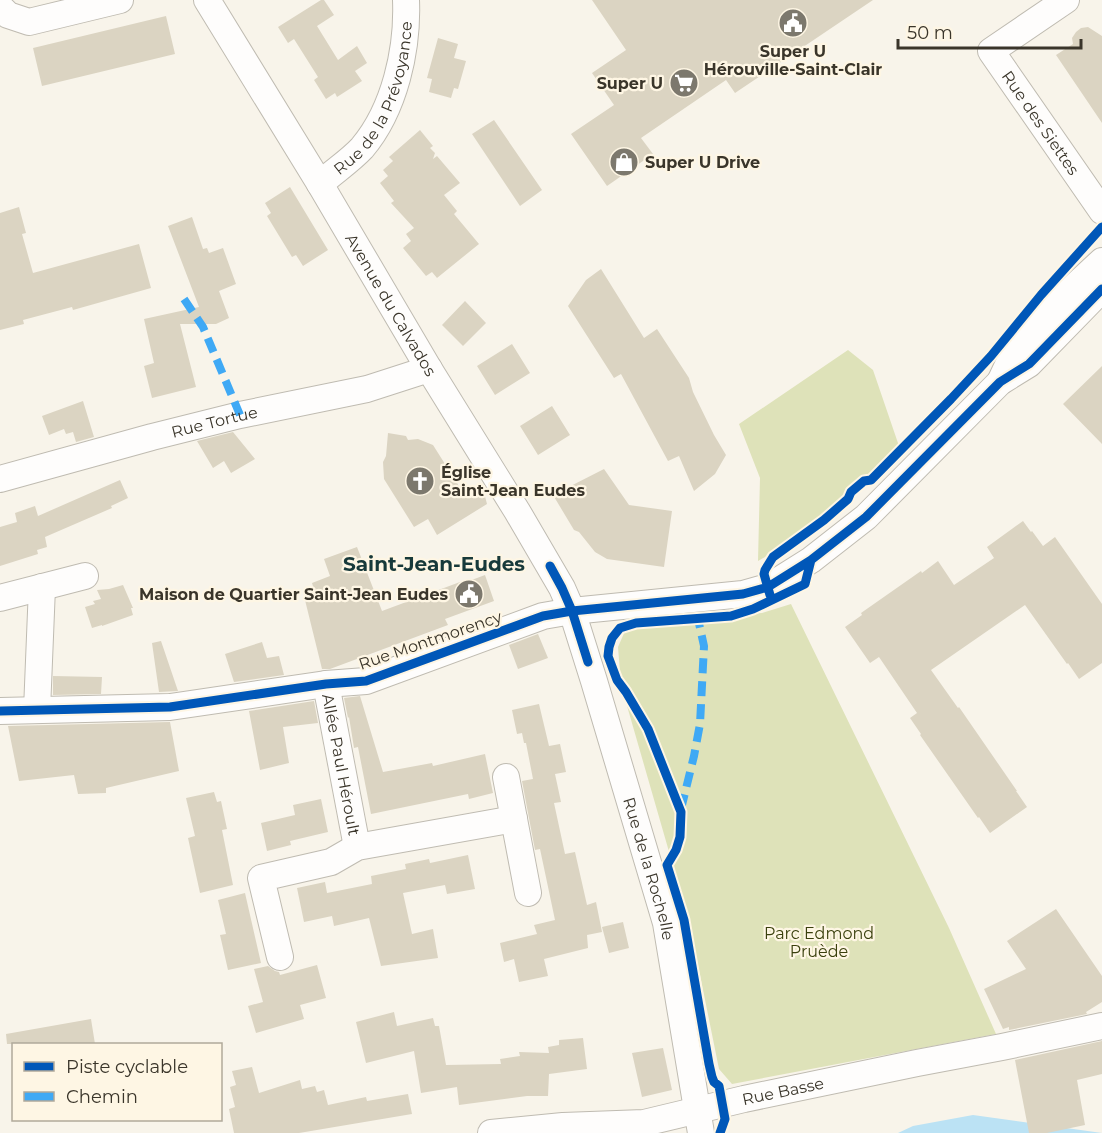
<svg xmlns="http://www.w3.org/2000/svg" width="1102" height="1133" font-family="Montserrat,sans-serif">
<rect width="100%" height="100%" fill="#f8f4ea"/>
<path fill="#dee2b9" d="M848 350 873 370 899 446 861 482 786 545 758 561 760 478 739 424Z
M791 604 949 928 996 1034 732 1084 719 1069 697 960 674 869 621 685 618 647 625 631 640 621 762 613Z"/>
<path fill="#bbe2f4" d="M973 1115 1102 1133H898L913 1126Z"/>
<path fill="#dbd4c2" d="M321 0H324L334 15 317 26 338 60 357 46 367 63 355 71 362 81 337 97 335 93 326 99 314 80 318 77 294 39 288 43 278 27Z
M592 0H873L735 93 726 80 641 138 653 154 607 186 571 134 614 105 592 73 626 50Z
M166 16 175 54 42 86 33 48Z
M1088 27 1102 36V123L1056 55 1073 44 1072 38 1076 32 1081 28Z
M438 38 458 44 454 58 466 61 458 89 454 88 451 98 429 92 432 79 427 78Z
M494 120 542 190 520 206 472 134Z
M420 130 433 146 430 148 435 153 433 159 437 156 460 183 444 195 457 211 454 214 479 244 437 278 432 272 426 276 403 248 411 241 406 234 414 228 391 203 394 201 380 183 388 176 383 170 393 161 389 157Z
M290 187 328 250 303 266 296 255 292 257 267 216 271 213 265 203Z
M19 207 26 233 22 234 33 273 139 244 151 288 73 310 72 307 23 320 24 324 0 330V213Z
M192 217 203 249 207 248 209 253 223 248 236 284 219 291 229 318 216 324H180L196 387 152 398 144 366 154 363 144 319 199 307 168 226Z
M601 269 644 338 657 329 689 378 693 392 714 435 726 455 715 474 694 491 679 456 668 461 621 374 614 378 568 306 586 280Z
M465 301 486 323 463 346 442 325Z
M512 344 530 373 495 395 477 366Z
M1102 366V444L1063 404Z
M83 401 94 437 76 442 73 432 66 434 64 429 49 435 42 416Z
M552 406 570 435 538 455 520 426Z
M233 432 255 459 231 473 224 461 213 468 197 441Z
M388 433 406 436 408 440 418 439 433 445 464 494 482 485 487 504 437 535 428 519 414 527 384 479 383 462 386 456Z
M604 469 629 505 672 511 664 567 607 559 595 552 579 532 574 530 553 495Z
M120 480 128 498 111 506 112 508 45 537 47 547 37 550 38 554 0 566V527L17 522 15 513 35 506 38 516Z
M1023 521 1031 532 1032 531 1043 546 1055 537 1102 604V663L1079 679 1068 663 1067 664 1025 605 931 670 958 708 959 707 1017 791H1016L1027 807 990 833 979 817 978 818 920 735 921 734 910 718 917 713 879 657 870 663 845 627 862 615 861 613 921 571 922 573 938 561 954 585 994 558 987 547Z
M357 547 382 611 460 582 461 584 485 575 494 601 445 619 448 625 330 669H322L304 596 315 593 312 583 330 576 324 559Z
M123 585 133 608H131L133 615 102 626V625L92 628 85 607 95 604 93 601 101 599 97 590 109 589Z
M538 634 548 658 518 669 509 645Z
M161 641 178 691 159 692 152 643Z
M262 642 267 658 279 656 284 675 234 682 225 654Z
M53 676 102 677 101 694 53 695Z
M360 696 383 772 432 763 433 766 485 754 493 793 469 799 468 794 371 814 358 747 354 748 349 717 348 718 344 698Z
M314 701 318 723 283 727 289 763 260 770 249 711Z
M539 704 549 746 560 744 566 772 555 774 561 802 554 803 565 854 575 852 587 905 596 902 602 932 587 935 588 948 544 959 548 976 519 982 514 959 504 962 500 943 537 934 534 925 555 920 540 849 535 850 522 781 533 779 526 743H524L522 733 517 734 512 710Z
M170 722 179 771 106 788V793L78 794 74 775 19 781 8 726Z
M214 792 217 802 221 801 227 829 222 830 233 885 200 893 188 838 195 836 186 798Z
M321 799 328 832 290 841 291 845 267 851 261 823 295 815 293 805Z
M468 855 475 889 447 894 445 885 403 893 412 934 433 929 438 958 381 966 369 918 334 926 332 916 304 922 297 888 325 882 327 893 372 884 371 876 406 869 405 864 429 859 430 863Z
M245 893 261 963 228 970 220 935 226 934 218 900Z
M1056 909 1102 976V1002L1086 1012 1087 1014 1009 1030V1027L1003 1029 984 989 1026 969 1007 941Z
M623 922 629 948 609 953 602 927Z
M317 965 326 998 300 1005 304 1019 256 1033 248 1006 263 1002 254 969 268 966 275 971 279 972 280 975Z
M394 1012 397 1026 433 1018 435 1026H439L446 1065 501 1064 500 1059 520 1056 519 1052 549 1053 548 1047 559 1045V1040L583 1038 587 1069 549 1074 548 1096H527L459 1105 457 1087 421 1093 414 1051 366 1063 356 1022Z
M91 1019 95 1044H7L6 1034Z
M1102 1041V1074L1077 1080 1085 1125 1047 1133H1029L1015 1060Z
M663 1048 672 1090 642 1097 632 1053Z
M252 1067 259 1093 300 1080 302 1089 315 1086 317 1092 324 1090 328 1105 366 1097 367 1101 408 1094 412 1114 299 1133H234L229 1109 235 1107 230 1087 236 1085 232 1071Z"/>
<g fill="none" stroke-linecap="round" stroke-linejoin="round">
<g stroke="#bfbbb1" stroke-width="28">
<g id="minor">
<path id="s1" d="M207 0 320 184 429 369 517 511 562 588 572 611 594 681 666 923 701 1133"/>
<path id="s2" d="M1066 0 991 51 1102 211"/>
<path d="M0 7 8 15 29 22 120 0"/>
<path id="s3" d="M320 184C333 172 350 161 362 148 395 109 408 49 406 0"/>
<path d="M1000 382 1016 348 1045 314 1102 261"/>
<path id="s4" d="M0 479 152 437 240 415 367 389 429 369"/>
<path d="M0 598 85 576"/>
<path id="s5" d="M326 684 357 847"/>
<path d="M37 710 42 587"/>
<path d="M0 711 170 707 326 684 366 681 543 616 572 611 743 594 768 587 811 560 866 517 1000 382 1029 364 1102 289"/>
<path d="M506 777 528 893"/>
<path d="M280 957 261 878 331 862 357 847 514 819"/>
<path id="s6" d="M491 1133 563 1126 644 1123 744 1099 917 1063 1002 1047 1102 1026"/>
</g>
</g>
<use href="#minor" stroke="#fefdfc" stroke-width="26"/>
<path stroke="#3fa9f5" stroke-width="8" stroke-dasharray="15 8" stroke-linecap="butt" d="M184 299 203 327 240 415
M681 809 694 756 700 724 704 646 698 619"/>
<g stroke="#fef6e4" stroke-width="13">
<path id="cycleway" d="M550 566 562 588 572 611 588 662
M770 595 764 574 765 570 773 557 824 520 848 499 851 492 864 481 871 480 951 399 991 356 1041 295 1102 227
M0 711 170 707 326 684 366 681 543 616 572 611 743 594 768 587 811 560 866 517 1000 382 1029 364 1102 289
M720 1133 725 1119 719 1086 714 1082 712 1077 709 1064 684 920 667 865 676 850 680 837 681 812 648 729 626 692 617 680 608 656 609 647 612 638 620 628 636 623 731 616 753 609 805 584 811 560"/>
</g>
<use href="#cycleway" stroke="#0057b8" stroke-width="9"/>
</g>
<defs>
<g id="civic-disc" transform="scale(1.5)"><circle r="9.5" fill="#7c786d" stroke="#fef6e4"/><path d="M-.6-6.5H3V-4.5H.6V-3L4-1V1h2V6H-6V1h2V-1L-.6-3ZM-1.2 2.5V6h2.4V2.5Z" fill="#fff"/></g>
<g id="supermarket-disc" transform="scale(1.5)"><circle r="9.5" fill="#7c786d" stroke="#fef6e4"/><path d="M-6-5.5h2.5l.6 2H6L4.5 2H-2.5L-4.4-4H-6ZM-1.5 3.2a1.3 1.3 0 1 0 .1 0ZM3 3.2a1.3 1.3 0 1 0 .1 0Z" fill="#fff"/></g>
<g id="shop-disc" transform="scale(1.5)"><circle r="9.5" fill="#7c786d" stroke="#fef6e4"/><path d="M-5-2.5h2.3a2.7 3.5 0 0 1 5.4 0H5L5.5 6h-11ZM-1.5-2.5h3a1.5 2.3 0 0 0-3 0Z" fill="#fff"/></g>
<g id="church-disc" transform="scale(1.5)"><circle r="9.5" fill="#7c786d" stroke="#fef6e4"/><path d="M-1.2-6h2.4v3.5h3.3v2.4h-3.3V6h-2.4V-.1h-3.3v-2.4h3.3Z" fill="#fff"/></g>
</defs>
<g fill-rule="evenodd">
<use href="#civic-disc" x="793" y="23"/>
<use href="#supermarket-disc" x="684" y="83"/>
<use href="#shop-disc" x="624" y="162"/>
<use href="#church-disc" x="420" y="481"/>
<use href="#civic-disc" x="469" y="594"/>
</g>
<g text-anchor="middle" stroke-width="4.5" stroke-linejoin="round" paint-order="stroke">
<g font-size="16" font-weight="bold" fill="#3a352a" stroke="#fef6e4" text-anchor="end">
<text x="793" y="57" text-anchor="middle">Super U<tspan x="793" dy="18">Hérouville-Saint-Clair</tspan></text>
<text x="663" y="89">Super U</text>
<text x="645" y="168" text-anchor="start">Super U Drive</text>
<text x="441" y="478" text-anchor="start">Église<tspan x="441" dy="18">Saint-Jean Eudes</tspan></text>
<text x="448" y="600">Maison de Quartier Saint-Jean Eudes</text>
</g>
<g font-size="16" fill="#3a352a" stroke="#fef6e4">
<text dy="6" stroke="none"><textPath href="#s3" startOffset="106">Rue de la Prévoyance</textPath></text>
<text dy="6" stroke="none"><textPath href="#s2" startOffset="178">Rue des Siettes</textPath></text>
<text dy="6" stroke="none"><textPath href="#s1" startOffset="356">Avenue du Calvados</textPath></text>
<text dy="6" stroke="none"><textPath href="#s4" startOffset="222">Rue Tortue</textPath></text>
<text transform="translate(430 640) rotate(-19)" y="6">Rue Montmorency</text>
<text dy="6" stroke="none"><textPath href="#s5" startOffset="82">Allée Paul Héroult</textPath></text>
<text dy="6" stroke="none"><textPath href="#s1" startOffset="981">Rue de la Rochelle</textPath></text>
<text dy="6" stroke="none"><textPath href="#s6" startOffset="296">Rue Basse</textPath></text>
</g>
<g font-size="16" fill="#3a400d" stroke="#fef6e4">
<text x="819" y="939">Parc Edmond<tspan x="819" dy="18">Pruède</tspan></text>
</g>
<g font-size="20" font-weight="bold" fill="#17393a" stroke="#fef6e4">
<text x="434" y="571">Saint-Jean-Eudes</text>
</g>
</g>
<rect x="12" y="1043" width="210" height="78" fill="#fef6e4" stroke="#b0a99a" stroke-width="1.5"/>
<rect x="24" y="1062" width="30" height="9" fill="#0057b8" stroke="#b0a99a" stroke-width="1.5"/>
<text x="66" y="1073" font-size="18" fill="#3a352a">Piste cyclable</text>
<rect x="24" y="1092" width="30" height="9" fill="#3fa9f5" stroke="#b0a99a" stroke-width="1.5"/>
<text x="66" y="1103" font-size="18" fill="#3a352a">Chemin</text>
<path d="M898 39v9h183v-9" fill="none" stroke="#3a352a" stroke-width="3"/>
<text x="907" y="39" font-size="18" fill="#3a352a" stroke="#fef6e4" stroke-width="4.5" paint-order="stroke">50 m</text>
</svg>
